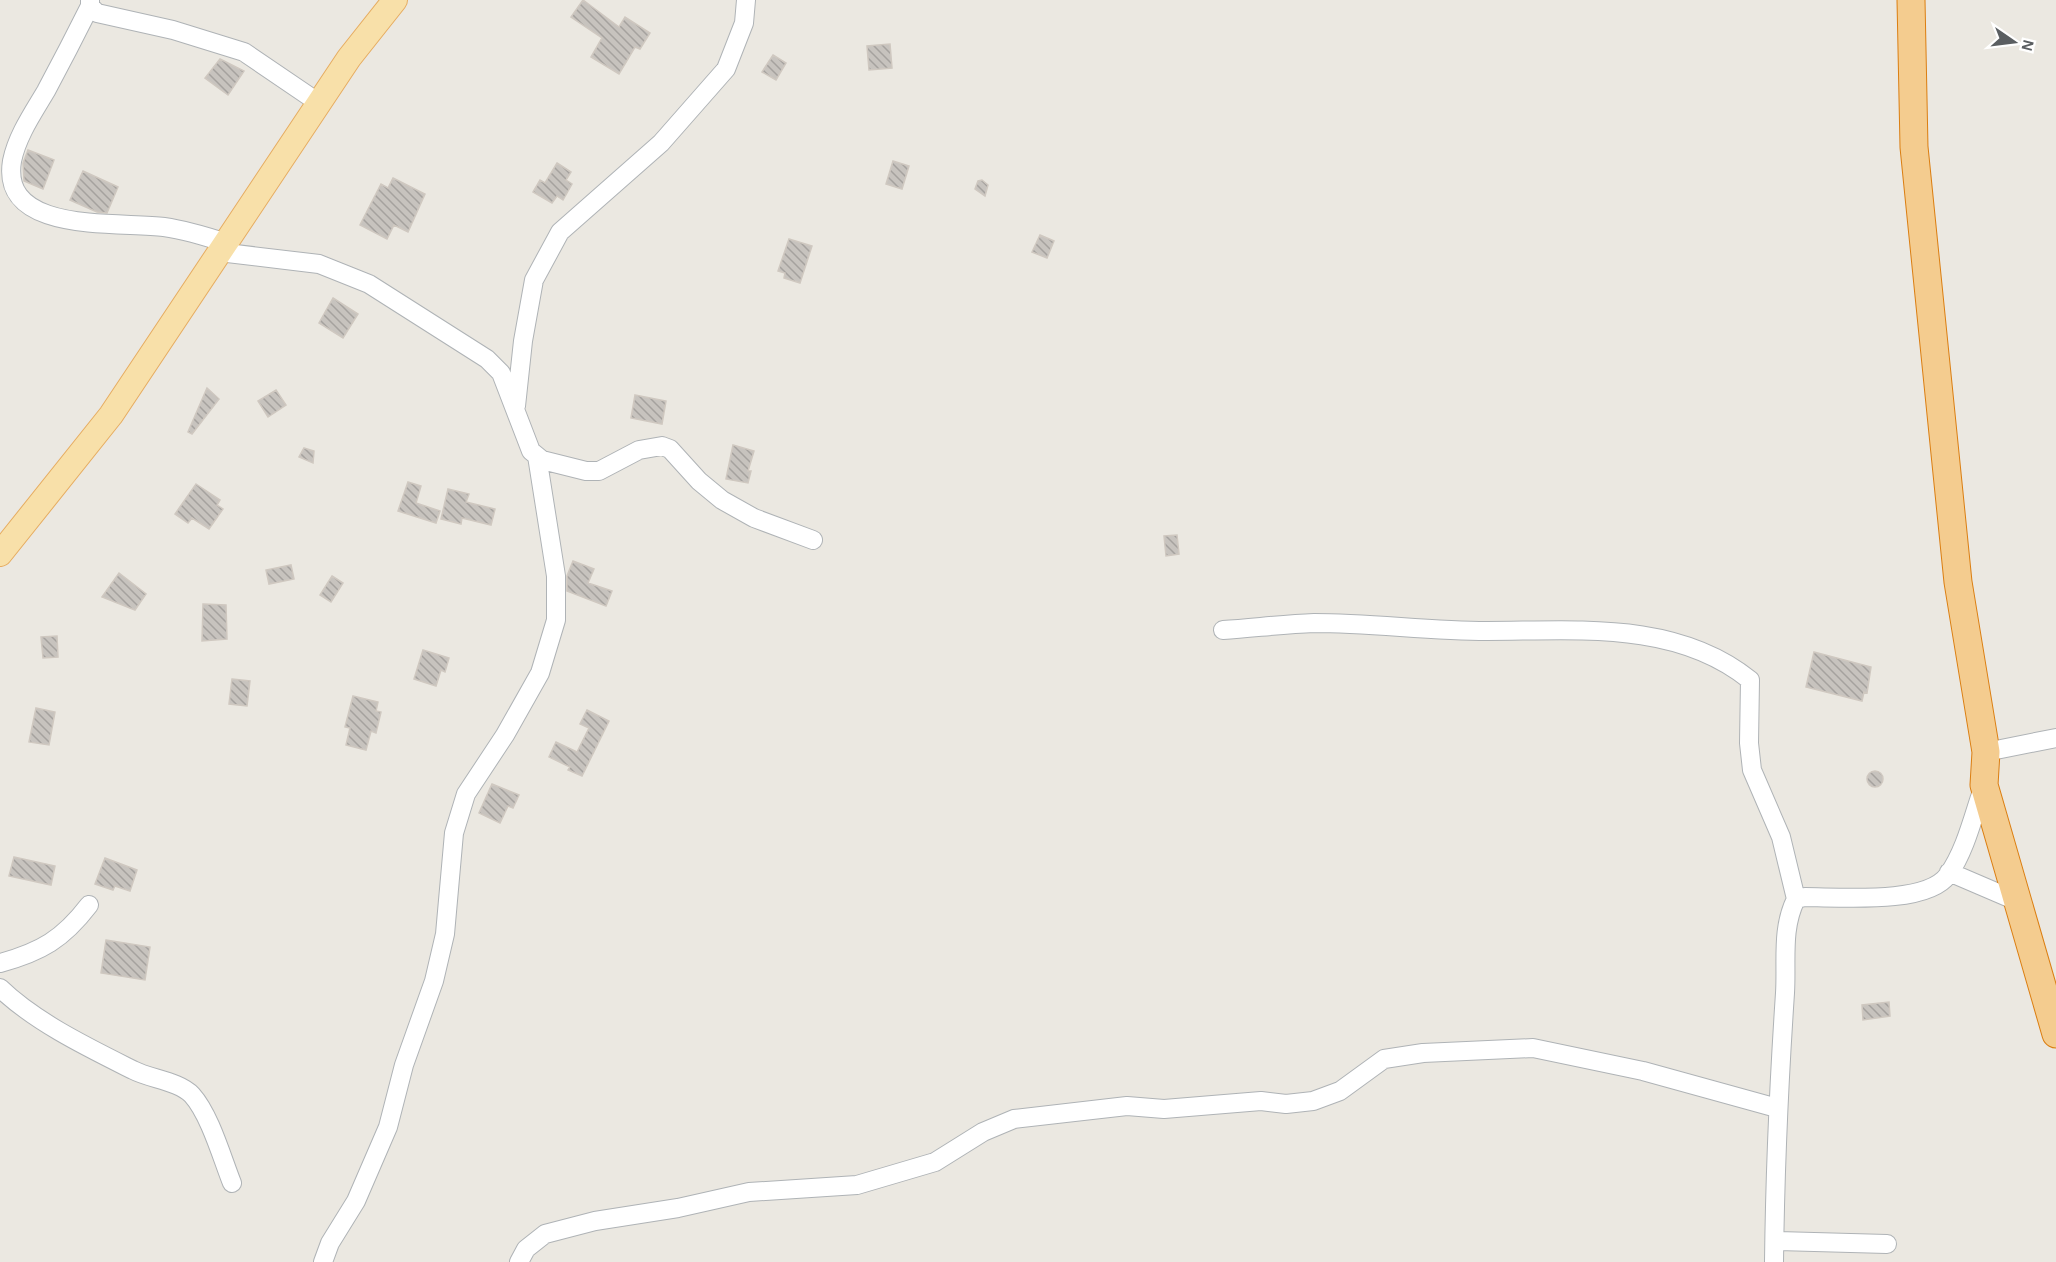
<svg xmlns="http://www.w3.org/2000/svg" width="2056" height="1262" font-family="'Alegreya Sans',sans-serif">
<defs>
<pattern id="building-back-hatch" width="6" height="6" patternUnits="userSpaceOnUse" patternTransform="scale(1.5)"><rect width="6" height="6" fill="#c7c3be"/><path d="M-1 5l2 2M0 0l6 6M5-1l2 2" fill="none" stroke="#a5a29e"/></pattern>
</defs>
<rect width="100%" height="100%" fill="#ebe8e1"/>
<path fill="url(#building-back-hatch)" stroke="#cfc8c0" stroke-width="1.5" d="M583 0 619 27 625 17 650 33 640 49 635 47 619 74 591 57 602 38 571 17Z
M890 44 892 68 869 70 867 46Z
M773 55 786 63 776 80 762 72Z
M220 59 244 71 228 95 205 78Z
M28 150 54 160 43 189 24 181 23 163Z
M893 161 909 166 902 189 886 184Z
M557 163 571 172 566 180 572 184 563 200 557 196 552 203 533 192 540 180 545 183Z
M83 171 118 187 107 213 97 212 70 200Z
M393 178 425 194 408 232 394 225 387 239 360 225 381 184 388 188Z
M982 180 988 185 985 196 975 189 978 181Z
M1040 235 1054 241 1047 258 1032 252Z
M789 239 812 246 800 283 784 278 785 273 778 271Z
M333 298 358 314 343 338 319 323Z
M207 388 219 399 192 434 188 432Z
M276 390 286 405 268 417 258 401Z
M635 395 666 401 662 424 631 418Z
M733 445 754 451 748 471H751L748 483 726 479Z
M304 448 314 451 313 463 299 457Z
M408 482 421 486 416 503 440 511 436 523 398 511Z
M196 484 220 500 217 505 223 509 209 529 192 518 188 523 175 514Z
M448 489 469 494 466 502 495 509 491 525 462 518 461 524 441 519Z
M1177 535 1179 554 1166 556 1164 536Z
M573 561 594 569 588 583 612 591 606 606 567 591V576Z
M291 565 294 579 269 584 266 570Z
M119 573 146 594 135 610 102 597Z
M332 576 343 583 331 602 320 595Z
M203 604 226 605 227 639 202 641Z
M57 636 58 657 43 658 41 637Z
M423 650 449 658 445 672 441 670 436 686 414 679Z
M1814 652 1871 667 1867 693 1864 692 1862 701 1806 687Z
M232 679 250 681 247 706 229 704Z
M353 696 378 702 376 711 381 712 376 733 371 731 366 750 346 745 350 728 345 727Z
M36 708 55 712 49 745 29 742Z
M587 710 609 721 582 776 568 770 570 767 549 757 556 742 577 752 589 728 580 724Z
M1867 779a8 8 0 1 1 16 0a8 8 0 1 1-16 0Z
M492 784 519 795 513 808 508 806 500 823 479 813Z
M14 857 55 866 51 885 9 876Z
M105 858 137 870 130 891 115 886 113 890 95 884Z
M106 940 150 947 145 980 101 973Z
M1889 1002 1890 1016 1863 1020 1862 1005Z"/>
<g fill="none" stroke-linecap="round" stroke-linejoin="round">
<g stroke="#afb3b6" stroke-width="20">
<path id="minor" d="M90 0V6L97 13 173 30 244 52 319 103
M90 6C76 34 61 63 46 91 33 113 17 136 12 161 0 235 119 221 164 227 185 230 205 236 226 243
M219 252 319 264 369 284 487 359 501 373 531 451 542 460 586 471H599L639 450 662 446 670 449 699 481 722 500 754 518 813 540
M516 406 523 341 534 280 560 232 661 143 726 69 744 23 746 0
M1223 630C1254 628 1284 624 1314 623 1372 623 1429 631 1487 631 1575 631 1676 620 1750 680L1749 743 1752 770 1781 837 1796 899
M1986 752 2056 738
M1949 872 2019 902
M0 963C41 952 63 939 89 905
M0 988C35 1022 89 1048 133 1070 150 1079 179 1081 192 1095 210 1115 222 1158 232 1183
M1775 1241 1887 1244
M323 1262 330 1243 356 1201 388 1127 404 1065 434 981 445 934 454 833 466 794 505 735 540 673 556 620V576L537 456
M519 1262 526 1249 545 1234 595 1221 678 1208 749 1192 857 1185 935 1162 983 1132 1014 1119 1127 1106 1164 1109 1261 1101 1286 1104 1313 1101 1340 1091 1384 1059 1423 1053 1533 1048 1643 1071 1777 1108
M1774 1262C1775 1172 1779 1083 1785 993 1787 961 1781 929 1796 899L1805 897C1839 897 1927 905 1948 875 1966 850 1974 813 1984 785"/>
</g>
<g stroke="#e6ac60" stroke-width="26">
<path id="major" d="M0 554 111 415 349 58 395 0"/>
</g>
<g stroke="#db7e11" stroke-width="29">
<path id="highway" d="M1911 0 1914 147 1958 582 1986 752 1984 785 2056 1034"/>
</g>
<use href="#minor" stroke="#fff" stroke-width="18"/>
<use href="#major" stroke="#f8e0a9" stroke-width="24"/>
<use href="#highway" stroke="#f4cc8f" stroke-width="27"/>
</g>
<g transform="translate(2014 42) rotate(104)" stroke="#ffffff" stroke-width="4.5" paint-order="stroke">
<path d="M0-4.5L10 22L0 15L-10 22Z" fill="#5a5e61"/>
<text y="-9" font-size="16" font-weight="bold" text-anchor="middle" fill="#5a5e61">N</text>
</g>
</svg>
